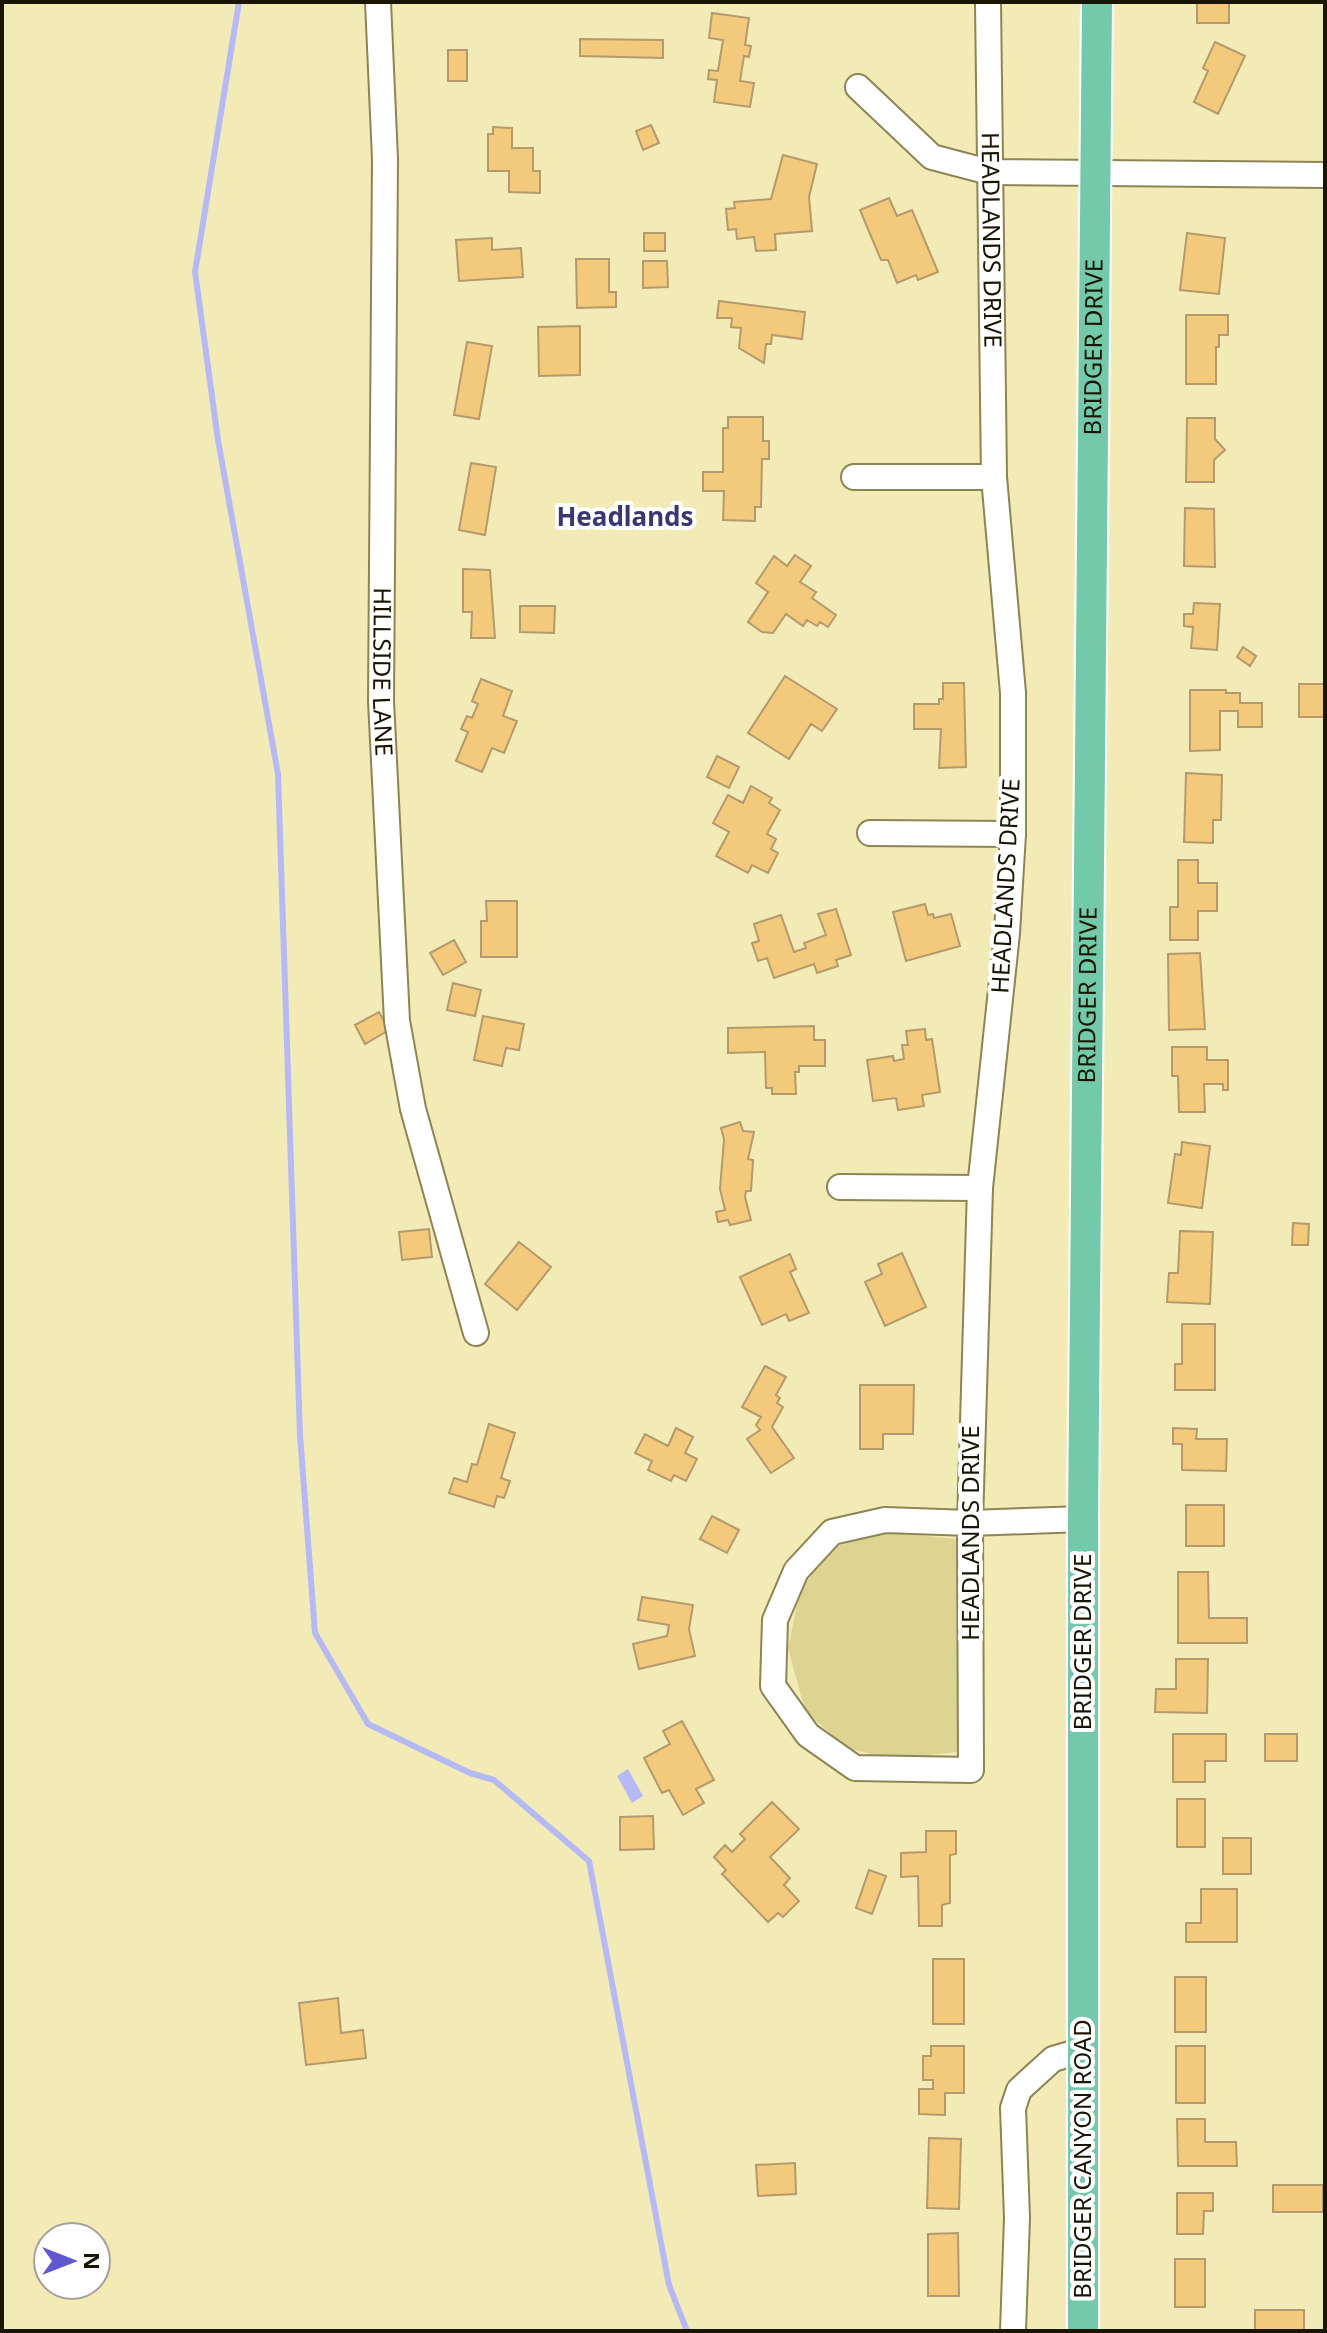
<svg xmlns="http://www.w3.org/2000/svg" width="1327" height="2333" font-family="'Noto Sans',sans-serif">
<rect width="100%" height="100%" fill="#f2ebb6"/>
<path fill="#ddd491" d="M878 1531 957 1539V1752L891 1759 847 1748 805 1711 788 1648 800 1590 831 1549Z"/>
<path fill="#b5b9f6" d="M628 1769 643 1796 632 1803 617 1776Z"/>
<g fill="none" stroke-linecap="round" stroke-linejoin="round">
<path stroke="#b5b9f6" stroke-width="6" d="M239 2 195 272 218 440 278 774 300 1435 315 1633 368 1724 470 1773 494 1780 589 1861 669 2285 687 2331"/>
</g>
<path fill="#f3c97b" stroke="#b49a6c" stroke-width="2" d="M1197 2H1229V23H1197Z
M712 13 749 18 745 45 751 46 749 57 744 56 740 81 754 83 750 107 714 102 717 80 708 79 709 70 718 71 723 40 709 38Z
M580 39 663 40V58L580 56Z
M1215 42 1245 56 1218 114 1194 102 1208 71 1203 68Z
M448 50H467V81H448Z
M651 125 659 143 643 150 636 131Z
M493 127 512 128V148H533V171H540V193L509 192V171H488V134H493Z
M783 155 817 164 809 197 812 231 775 234 776 250 756 251 754 237 737 239 736 229 728 230 726 209 735 208 734 202 771 199Z
M889 198 897 216 912 210 938 272 918 280 916 275 897 283 888 260H881L860 210Z
M644 233H665V251H644Z
M1187 233 1225 238 1219 294 1180 290Z
M492 238V250L521 248 523 277 459 281 456 240Z
M576 259H609V292H616V307L577 308Z
M643 261H667L668 287 643 288Z
M719 301 805 312 802 339 772 335 771 344H766L764 363 739 348 741 328 731 327 732 318H717Z
M1186 315H1228V335H1219V347H1216V384H1186Z
M580 326V375L539 376 538 327Z
M467 342 492 346 479 419 454 415Z
M728 417H763V441H769V459H762L761 507H755V521L723 520 724 491H703V472H723V428H728Z
M1187 418H1215V439L1225 450 1214 460V482H1186Z
M471 463 496 467 485 535 459 530Z
M1185 508 1214 509 1215 567 1184 566Z
M795 555 811 566 800 582 816 592 812 598 836 615 828 627 820 622 817 626 807 620 803 626 786 614 773 633 762 632 748 622 768 592 756 583 774 556 787 566Z
M463 569 490 570 495 638H471L472 612H463Z
M1194 603 1220 604 1217 650 1191 648 1193 627 1184 626V614H1193Z
M520 606H555L554 633 520 632Z
M1243 647 1256 656 1250 666 1237 657Z
M785 676 837 709 822 731 811 724 789 759 748 733Z
M481 679 512 691 503 716 517 721 504 753 492 748 482 772 456 761 468 732 461 729 467 716 472 718 478 704 472 701Z
M943 683H964L966 767 939 768 941 729H914V704H939V699H943Z
M1299 684H1325V717H1299Z
M1190 690H1226V693H1240V703H1262V727H1238V711H1220V750L1190 751Z
M717 756 739 767 729 788 707 777Z
M1186 773 1222 775 1221 820H1213V843L1184 842Z
M751 786 772 798 769 803 780 810 767 834 776 839 771 849 778 853 768 873 752 865 748 873 716 856 729 832 713 823 728 795 743 803Z
M1178 860H1198V883H1217V911H1198V940H1170V907H1178Z
M486 901H517V957H481V921H487Z
M925 904 928 915 933 914 934 918 951 914 960 946 906 961 893 912Z
M836 909 851 955 836 960 838 966 817 973 814 964 774 978 767 958 758 961 752 943 759 941 754 924 781 915 794 952 806 948 804 943 826 935 818 914Z
M454 940 466 962 443 975 430 953Z
M1200 953 1205 1029 1169 1030 1168 954Z
M453 983 481 990 475 1016 447 1010Z
M379 1012 389 1030 365 1044 355 1025Z
M483 1016 524 1024 519 1050 506 1048 502 1066 474 1060Z
M814 1026V1040H825V1066H799V1072H795L796 1094H772V1088H766L765 1052 728 1053V1028Z
M925 1029 926 1040 932 1039 940 1092 922 1095 924 1106 898 1110 896 1098 873 1101 867 1060 893 1056 894 1061 904 1059 902 1045H908L906 1031Z
M1172 1047H1207V1060H1228V1090H1223V1084H1204L1205 1112H1179L1178 1076H1172Z
M740 1122 743 1131 754 1132 748 1159 753 1160 751 1191H746L745 1197 751 1220 730 1225 728 1220 718 1222 716 1212 725 1210 720 1189 724 1139 721 1128Z
M1182 1142 1210 1146 1202 1208 1168 1203 1175 1154 1181 1155Z
M1293 1223 1309 1224 1308 1245H1292Z
M429 1229 432 1257 402 1260 399 1232Z
M1180 1231 1213 1232 1210 1304 1167 1302 1169 1273H1178Z
M519 1242 551 1267 517 1310 485 1284Z
M902 1253 926 1307 885 1326 865 1282 882 1274 878 1264Z
M790 1254 796 1269 790 1272 809 1313 789 1321 786 1314 762 1325 740 1277Z
M1182 1324H1215V1390H1175V1364H1182Z
M765 1366 786 1377 776 1395 780 1398 777 1403 783 1407 772 1427 794 1458 771 1473 747 1439 760 1430 756 1425 761 1417 742 1407Z
M860 1385H914L913 1434H883V1449H860Z
M489 1424 515 1433 501 1478 510 1481 504 1498 497 1496 494 1507 449 1493 454 1478 467 1482 472 1464 477 1465Z
M676 1428 693 1437 685 1453 697 1459 686 1481 674 1475 671 1481 648 1470 652 1461 635 1453 645 1434 668 1446Z
M1173 1428 1197 1429 1196 1439H1227L1226 1471 1182 1470V1444H1173Z
M1186 1505H1224V1546H1186Z
M712 1516 739 1530 727 1553 700 1539Z
M1178 1572H1208L1209 1618H1247V1643H1178Z
M642 1597 693 1605 689 1629 695 1656 639 1669 633 1644 667 1636 669 1625 638 1620Z
M1176 1659H1208L1207 1713 1155 1712 1156 1689H1176Z
M682 1721 714 1780 696 1789 704 1803 683 1815 669 1790 662 1793 644 1758 670 1744 663 1731Z
M1173 1734H1226V1761H1205V1782H1173Z
M1265 1734H1297V1761H1265Z
M1177 1799H1205V1847H1177Z
M772 1802 799 1829 770 1857 790 1878 784 1885 799 1901 783 1917 778 1913 768 1922 722 1874 726 1870 714 1857 725 1845 732 1852 745 1839 740 1834Z
M653 1816 654 1849 620 1850V1817Z
M926 1831H956V1854L950 1855V1903L942 1905V1926H919L918 1876 901 1877V1853L926 1852Z
M1223 1838H1251V1874H1223Z
M869 1870 886 1876 872 1914 856 1908Z
M1201 1889H1237V1942H1186V1923H1201Z
M933 1959H964V2024H933Z
M1175 1977H1206V2032H1175Z
M338 1998 341 2033 363 2030 366 2058 306 2065 299 2003Z
M931 2046H964V2093H945V2115L919 2114V2089H933V2080H923V2056H931Z
M1176 2046H1205V2103H1176Z
M1177 2119H1205V2142H1236L1237 2166H1178Z
M929 2138 961 2139 959 2209 927 2208Z
M795 2163 796 2194 758 2196 756 2165Z
M1273 2185H1323V2212H1273Z
M1177 2193H1213V2211H1204L1203 2234H1177Z
M958 2233 959 2296H928V2234Z
M1175 2259H1205V2307H1175Z
M1255 2310H1304V2331H1255Z"/>
<g fill="none" stroke-linecap="round" stroke-linejoin="round">
<g stroke="#8c8554" stroke-width="28">
<g id="minor">
<path id="s1" d="M378 2 385 159 381 701 397 1021 413 1109 476 1333"/>
<path id="s2" d="M988 2 994 477 1013 693V834L1007 933 980 1188 970 1523 971 1770 855 1768 808 1735 773 1686 775 1620 796 1571 832 1532 885 1520 970 1523 1083 1519"/>
<path d="M858 87 932 157 989 172 1325 175"/>
<path d="M854 477H994"/>
<path d="M870 833 1013 834"/>
<path d="M840 1187 980 1188"/>
<path d="M1013 2331 1017 2218 1013 2108 1019 2090 1053 2059 1084 2050"/>
</g>
</g>
<g stroke="#fff" stroke-width="34">
<g id="major">
<path id="s3" d="M1083 2331V1519L1097 2"/>
</g>
</g>
<use href="#minor" stroke="#fff" stroke-width="24"/>
<use href="#major" stroke="#73caab" stroke-width="30"/>
</g>
<g text-anchor="middle" stroke-width="8" stroke-linejoin="round" paint-order="stroke">
<g font-size="24" fill="#181603" stroke="#fff">
<text dy="8" stroke="none"><textPath href="#s2" startOffset="238">HEADLANDS DRIVE</textPath></text>
<text dy="8" stroke="none"><textPath href="#s3" startOffset="1984">BRIDGER DRIVE</textPath></text>
<text dy="8" stroke="none"><textPath href="#s1" startOffset="670">HILLSIDE LANE</textPath></text>
<text transform="translate(1006 886) rotate(-87)" y="8">HEADLANDS DRIVE</text>
<text dy="8" stroke="none"><textPath href="#s3" startOffset="1336">BRIDGER DRIVE</textPath></text>
<text transform="translate(971 1533) rotate(-90)" y="8">HEADLANDS DRIVE</text>
<text transform="translate(1083 1642) rotate(-90)" y="8">BRIDGER DRIVE</text>
<text transform="translate(1083 2159) rotate(-90)" y="8">BRIDGER CANYON ROAD</text>
</g>
<g font-size="26" font-weight="bold" fill="#393874" stroke="#fff">
<text x="625" y="526">Headlands</text>
</g>
</g>
<rect width="1327" height="2333" fill="none" stroke="#181603" stroke-width="8"/>
<g transform="translate(72 2261) rotate(90)"><circle r="38" fill="#ffffff" stroke="#a3a29a" stroke-width="2"/>
<path d="M0-6L14 30L0 20L-14 30Z" fill="#6158d1"/>
<text y="-12" font-size="22" font-weight="bold" text-anchor="middle" fill="#181603">N</text>
</g>
</svg>
